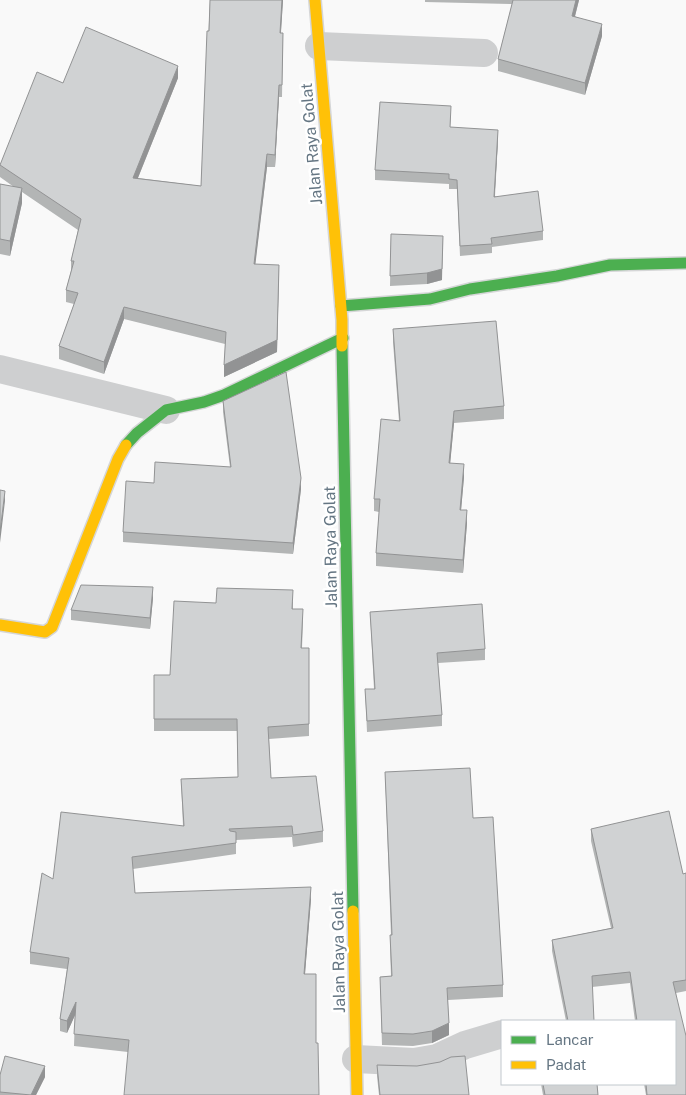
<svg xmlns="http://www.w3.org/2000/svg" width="686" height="1095" font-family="'Public Sans',sans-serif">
<rect width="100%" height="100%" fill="#f9f9f9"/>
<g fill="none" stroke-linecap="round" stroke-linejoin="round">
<g stroke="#d5d6d7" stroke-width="14">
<path id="fast" d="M341 306 430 299 470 289 557 276 610 265 686 263
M342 346 353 911
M126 445 137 433 166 410 204 402 224 395 343 338"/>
</g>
<g stroke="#d5d6d7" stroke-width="14">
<path id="slow" d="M315 0 342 320V346
M0 625 45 632 52 627 118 459 126 445
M353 911 357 1095"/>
</g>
<path stroke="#cecfd0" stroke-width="28" d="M319 46 484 53
M0 369 166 410
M356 1059 414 1062 437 1058 465 1045 502 1034"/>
<use href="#fast" stroke="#4caf50" stroke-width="11"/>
<use href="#slow" stroke="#ffc107" stroke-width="11"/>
</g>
<path fill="#b3b5b5" d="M210 0H283L281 33H283L282 97H279L275 167H267L255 264 279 277 277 352 224 377 225 344 124 319 104 374 59 359V346L74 304 66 302V290L71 271V261L78 230 22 192V203L10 256 0 254V184L14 187 0 177V165L63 83 178 78 138 178 201 186Z
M425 0H579L575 16 602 36 585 95 498 71V59L512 4 425 2Z
M451 116 450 127 498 140 495 196 543 231V240L492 247V253L460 256 457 189H449V184L375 180V170Z
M391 234 442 280 427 284 390 286Z
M393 329 504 406V419L454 423 450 463 464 477 461 510 467 523 463 573 376 566V553L379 512 374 511V499L399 421 393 342Z
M223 401 301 489 293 554 123 542V532L154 483 230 467 223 412Z
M153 598 150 629 71 620V610Z
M293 602V609L303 621 302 648H309V736L269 739 271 778 323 831V842L293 847 292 837 236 840V854L133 869 135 893 311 899 305 974 128 1052 74 1046 75 1015 67 1033 60 1031V1019L67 969 30 964V952L53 879 183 826 181 779 238 777 237 731H154V675H170L216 603Z
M370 612 485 649V660L438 663 442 715V726L367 732 365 689H374Z
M385 772 473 818 503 985V997L448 1000 449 1035 432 1043 413 1046 382 1045 380 977 391 976 390 947V935H391Z
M591 829 683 874 686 873V991L676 993 686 1095H646L644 1084H675V1021H635L630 983 592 987 594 1021H566L552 951V940L611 928 591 841Z
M377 1065 469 1095H379L377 1076Z
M0 1075 45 1077 36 1095H0Z
M541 1084H597L598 1095H543Z"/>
<path fill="#929394" d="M282 0H283L280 45V33Z
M576 0H579L572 28V16Z
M602 24V36L585 95V83Z
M178 66V78L133 190V178Z
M279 85V97L275 167V155Z
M498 130V140L494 206V197Z
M267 154V167L254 276V264Z
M22 188V203L10 256V241Z
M443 236 442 280 427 284V273Z
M279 265 277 352 224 377V365Z
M124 307V319L104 374V362Z
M454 411V423L449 476V463Z
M464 464V477L460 522V510Z
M301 478V489L293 554V543Z
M5 491V501L0 543V532Z
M467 510V523L463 573V560Z
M153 587V598L150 629V618Z
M311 887V899L304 986V974Z
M76 1002V1013L67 1033V1021Z
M449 1023V1035L432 1043V1031Z
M45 1066V1077L36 1095H31Z"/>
<path fill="#d0d2d3" stroke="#929394" d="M210 0H282L280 33H283L282 85H279L275 155 267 154 254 264 279 265 277 340 224 365 226 332 124 307 104 362 59 346 78 293 66 290 74 261H71L81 219 0 165 37 72 63 83 86 27 178 66 133 178 201 186 207 31H209Z
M513 0H576L572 16 602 24 585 83 498 59Z
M380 102 451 106 450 127 498 130 494 197 538 191 543 231 491 238 492 244 460 246 457 180 449 179V174L375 170Z
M0 184 22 188 10 241 0 239Z
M391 234 443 236 442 269 427 273 390 276Z
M496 321 504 406 454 411 449 463 464 464 460 510H467L463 560 376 553 380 499H374L381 419 400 421 393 329Z
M286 372 301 478 293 543 123 532 126 481 154 483 155 462 231 467 223 401Z
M0 490 5 491 0 532Z
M81 585 153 587 150 618 71 610Z
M217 588 293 590 292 609H303L301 648H309V724L268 727 271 778 316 776 323 831 293 835 292 826 229 829 230 831 236 832V843L132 857 135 893 311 887 304 974H316V1043H318L319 1095H124L129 1040 74 1034 76 1002 67 1021 60 1019 69 958 30 952 42 873 53 879 61 812 184 826 181 779 238 777 237 719H154V675H170L174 601 216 603Z
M482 604 485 649 437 653 442 715 367 721 365 689H375L370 612Z
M470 768 473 818 493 817 503 985 447 988 449 1023 432 1031 413 1034 382 1033 380 977 392 976 390 935H392L385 772Z
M669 811 683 874 686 873V980L673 982 686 1036V1095H647L646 1084H675V1021H637L630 972 592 976 594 1021H568L552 940 613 928 591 829Z
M5 1056 45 1066 31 1095 0 1092V1075Z
M465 1056 469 1095H380L377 1065 417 1066 440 1062 451 1057Z
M543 1084H597L598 1095H545Z"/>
<g text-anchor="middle" stroke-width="5" stroke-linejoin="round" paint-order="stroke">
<g font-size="16" fill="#657683" stroke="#fff">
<text transform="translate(311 144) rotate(-95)" y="6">Jalan Raya Golat</text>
<text transform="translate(330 547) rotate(-91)" y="6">Jalan Raya Golat</text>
<text transform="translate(338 952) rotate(-91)" y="6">Jalan Raya Golat</text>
</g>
</g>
<rect x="501" y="1020" width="175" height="65" fill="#ffffff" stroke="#c1c8cd"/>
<rect x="511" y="1036" width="25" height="8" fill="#4caf50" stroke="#c1c8cd"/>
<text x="546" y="1045" font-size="15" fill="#657683">Lancar</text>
<rect x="511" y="1061" width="25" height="8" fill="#ffc107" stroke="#c1c8cd"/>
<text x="546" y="1070" font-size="15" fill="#657683">Padat</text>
</svg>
